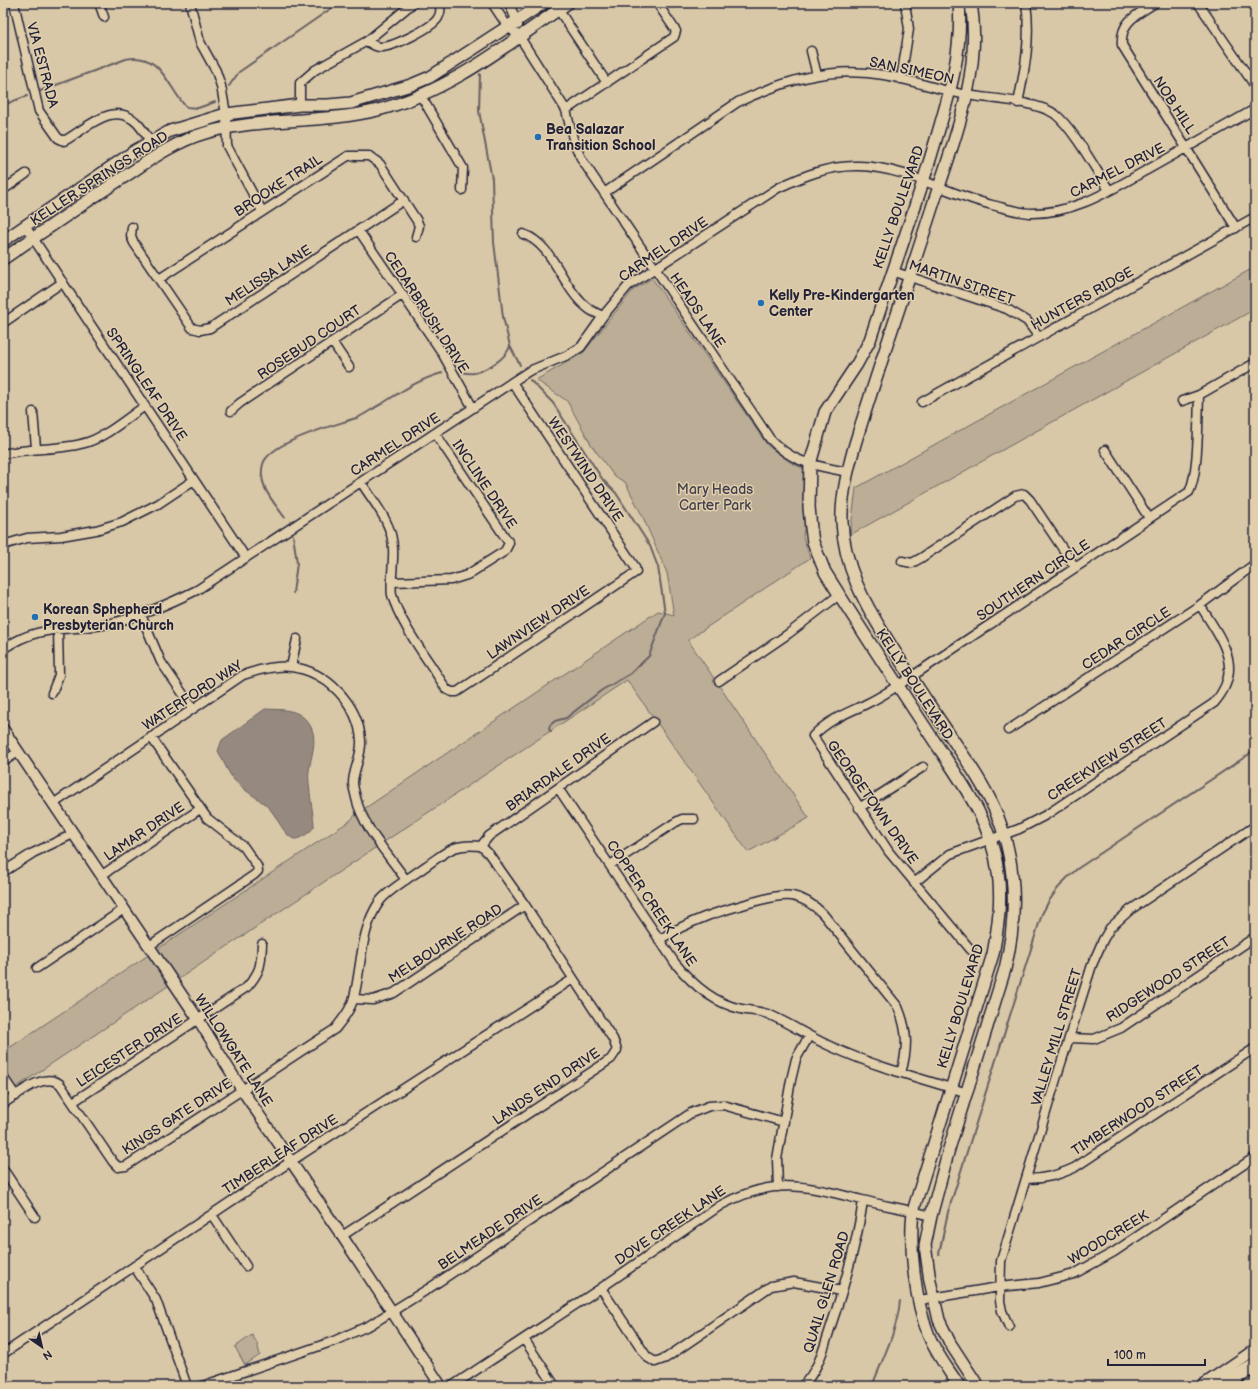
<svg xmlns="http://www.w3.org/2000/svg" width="1258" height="1389" font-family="'Balsamiq Sans',sans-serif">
<rect width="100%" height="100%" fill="#d9c8a7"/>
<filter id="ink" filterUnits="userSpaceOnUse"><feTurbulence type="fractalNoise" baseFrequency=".025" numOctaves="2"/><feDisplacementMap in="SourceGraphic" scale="8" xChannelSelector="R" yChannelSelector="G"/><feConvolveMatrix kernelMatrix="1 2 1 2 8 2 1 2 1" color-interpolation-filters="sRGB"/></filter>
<g filter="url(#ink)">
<path fill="#bbad96" stroke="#6e6868" d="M1255 267V309L850 535 856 488Z
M652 278 768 446 790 462 806 470 809 526 804 529 803 537 810 558 688 640 809 818 748 852 627 680 3 1096V1052L351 820 355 815 658 611 674 615 667 573 642 515 625 482 614 476 592 446 567 401 536 380 583 353 633 290Z
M252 1335 257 1343 260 1355 245 1365 235 1347Z"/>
<path fill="#968a80" stroke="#686064" d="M265 709C281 710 296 708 307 721 320 737 311 754 309 771 307 781 315 825 314 827 311 832 299 840 294 839 285 836 278 820 273 813 263 799 245 793 234 780 227 771 223 760 218 751L222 740Z"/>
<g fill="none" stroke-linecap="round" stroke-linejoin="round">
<path stroke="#686064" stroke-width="2" d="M480 74 479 111 492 179 494 242 503 317 510 346 520 365
M229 86 239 72 339 3
M40 91 126 59C161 52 167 86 186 107L198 108 215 102
M3 105 27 96
M461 372C466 373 471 374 474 373 488 369 506 359 510 346
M530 380 553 403 603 480 616 493 650 546 658 567 665 613 649 656 630 674 602 690 566 718 555 721 550 725 549 729 551 732
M285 518C274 502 257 486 263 464 270 441 337 425 359 417 367 413 375 407 383 403 402 391 420 379 442 373
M293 593 297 563 293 535
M939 1254 948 1212 1042 914C1051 895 1061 882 1077 869L1248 755 1255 748
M872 1386C883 1358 897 1331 900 1301"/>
<g stroke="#22223b" stroke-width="11">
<path id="minor" d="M14 3 39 111 58 138 64 141C85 130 113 99 137 123 142 128 146 135 150 141
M99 3 104 17
M190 3 200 42 216 71 221 86 226 114 227 146 262 211
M492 3 508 27 519 36 566 110 574 143 582 160 770 439C794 464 815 465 847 472
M509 3 518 25
M1155 3C1137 15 1120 21 1122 45L1236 228
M1198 3 1255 86
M558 9 607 83
M367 41C371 44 375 47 381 47 393 47 432 28 438 18 441 13 441 8 439 3
M811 51 817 75
M901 79 909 29 905 3
M421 96 463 168 462 190
M1018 103C1025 69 1031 38 1026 3
M300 105V83L315 70 367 41 413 3
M566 110 674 37 676 31 657 3
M3 190 26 174
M604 193 738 102C786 80 831 66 884 75 912 80 939 90 967 95 990 99 1036 101 1055 114 1073 128 1096 170 1109 190
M25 226 246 558
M132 227 131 236 134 243 192 328 200 330 210 328 404 200
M359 231 441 351 473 408
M523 234C555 245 562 290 589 309 593 312 599 314 603 316
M892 271 1007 309 1027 321 1038 336
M159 279 348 156H369L380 164 417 221 419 226 416 237
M3 323 63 282
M333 343 349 367
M1182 401 1199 395 1255 363
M922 402 1255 217
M231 411 240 403 402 295
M33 412 36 448
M1105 450 1149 518
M3 454C31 447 61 451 88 442 108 435 127 418 145 406
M361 482C374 503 393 523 393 549 394 560 390 586 392 595 400 624 430 662 446 689L452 692H457L636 572 635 567 512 382
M3 545 27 538 61 536 96 530 122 522 158 504 194 480
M902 561 912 563 921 558 1015 496 1024 494 1030 500 1075 567
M393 582 451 580 467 575 505 551 509 543 435 433
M141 615 161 662 192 707
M3 649C40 623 68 632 108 624 139 617 169 604 197 590L529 371 568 355 581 347 603 316 628 286 778 188C803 176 830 165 859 166 905 167 947 194 992 205 1005 208 1019 213 1033 213 1076 213 1110 190 1147 170 1183 150 1219 129 1255 109
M291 667 297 639
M719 681 788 634 839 595
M52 693 59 675 58 629
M1008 730 1200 605 1255 564
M3 762 18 752
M558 788 675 963C692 984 713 1003 741 1009 750 1011 762 1011 770 1015 791 1024 811 1038 832 1047 876 1067 922 1079 968 1093
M53 804 243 675C258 670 276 665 291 667 327 671 359 705 361 741 362 756 353 770 353 783 353 787 355 793 356 798 363 828 389 855 406 880
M859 808 923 767
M481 846 489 836 653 722
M610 865 676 822 682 819H694
M3 872 33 853 73 834
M102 875 200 809
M914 883 950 854 1019 829 1046 815 1214 703C1246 667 1220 638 1200 605
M659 940C690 920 717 912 753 902 765 899 779 894 792 896 804 898 815 906 823 914L898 1007C908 1031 908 1049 901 1073
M149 946 254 875 258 871 257 866 244 847 207 818 151 737
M971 950 889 852 813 736C829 719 848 713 868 703 883 696 897 686 911 677L1189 492C1199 473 1198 417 1199 395
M37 968 124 909
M354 999 373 1000 394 993 525 905
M1071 1038 1094 1039 1121 1028 1255 937
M3 1077 16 1096
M73 1102 247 987C261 971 261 965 262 944
M3 1104C17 1095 44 1071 60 1084L113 1162 118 1167 126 1166 335 1029C343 1019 351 1009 354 997 362 966 360 929 380 901 388 890 414 875 426 866 448 851 453 843 481 846
M3 1169 35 1217
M1027 1179C1045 1179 1058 1175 1074 1168L1255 1048
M778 1187 777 1159 791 1080 796 1059 809 1036
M212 1215 246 1266
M342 1236 611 1059 617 1050 613 1039 525 905 489 854 481 846
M134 1266 156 1300 187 1386
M601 1288 647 1357 655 1362 666 1358 771 1286 794 1282 842 1291
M920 1300 999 1287 1039 1283 1074 1274 1114 1252 1255 1157
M1009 1327 1002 1311 1000 1301 1001 1261 1057 1076 1092 965 1103 940 1110 928 1130 910 1255 826
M524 1339 555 1386
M3 1354 290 1162 573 979
M202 1386 334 1341 370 1325 428 1289 691 1113 709 1106 723 1105 784 1122
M452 1386 601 1288 721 1205C776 1176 806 1186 862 1200 885 1206 908 1209 931 1216
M802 1386C819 1370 824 1347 831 1326 845 1284 857 1244 863 1201"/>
</g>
<g stroke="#22223b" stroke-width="13">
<path id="tertiary" d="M3 729 198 1019 242 1090 342 1236 441 1386"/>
</g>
<g stroke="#22223b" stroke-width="14">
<path id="secondary" d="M959 3C963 53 948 99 934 146 915 211 891 275 870 340L857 364 825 412 810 464 809 507 811 528 813 542 825 572C858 625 893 678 927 730 956 775 991 817 998 872 1002 900 998 927 993 954L913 1211C909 1248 915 1301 929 1336 936 1354 949 1370 959 1386
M971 3C983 74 952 145 931 211 906 289 879 366 855 444 848 469 841 496 842 522 844 566 864 603 887 639 906 670 926 700 947 731 963 755 982 781 994 808 1017 858 1018 916 1005 969L949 1149 931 1216 925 1245 930 1281 939 1320 950 1343 978 1386
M3 241 136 150 170 131 226 114 300 105H328L351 103 411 85 430 77 544 3
M3 259C44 231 85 202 127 175 151 159 177 141 205 133 261 117 321 124 378 110 449 92 508 44 568 3
M1202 1386 1255 1350"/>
</g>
<g stroke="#22223b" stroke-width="17">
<path id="motorway" d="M1221 1386 1255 1366"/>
</g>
<use href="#minor" stroke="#e1cfac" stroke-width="8"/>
<use href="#tertiary" stroke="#e1cfac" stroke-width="10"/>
<use href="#secondary" stroke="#e1cfac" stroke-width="11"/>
<use href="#motorway" stroke="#e1cfac" stroke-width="14"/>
</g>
</g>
<g fill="#1f6fb2" stroke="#e1cfac" stroke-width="1.5">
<circle cx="538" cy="137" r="4"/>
<circle cx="761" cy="303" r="4"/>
<circle cx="35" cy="617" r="4"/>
</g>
<g text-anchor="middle" stroke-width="3" stroke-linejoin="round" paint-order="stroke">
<g font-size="14" fill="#22223b" stroke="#e1cfac">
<text transform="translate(43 65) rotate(75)" y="5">VIA ESTRADA</text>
<text transform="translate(912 70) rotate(12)" y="5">SAN SIMEON</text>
<text transform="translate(1175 105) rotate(57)" y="5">NOB HILL</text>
<text transform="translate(1117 170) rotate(-27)" y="5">CARMEL DRIVE</text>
<text transform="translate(99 178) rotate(-33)" y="5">KELLER SPRINGS ROAD</text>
<text transform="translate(278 185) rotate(-33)" y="5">BROOKE TRAIL</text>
<text transform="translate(898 207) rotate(-71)" y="5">KELLY BOULEVARD</text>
<text transform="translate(663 249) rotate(-34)" y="5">CARMEL DRIVE</text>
<text transform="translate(268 275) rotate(-33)" y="5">MELISSA LANE</text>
<text transform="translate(962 282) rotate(19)" y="5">MARTIN STREET</text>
<text transform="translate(1082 298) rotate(-29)" y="5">HUNTERS RIDGE</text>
<text transform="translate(698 310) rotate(56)" y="5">HEADS LANE</text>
<text transform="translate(427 312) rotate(57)" y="5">CEDARBRUSH DRIVE</text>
<text transform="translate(309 342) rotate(-34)" y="5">ROSEBUD COURT</text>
<text transform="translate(147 384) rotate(56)" y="5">SPRINGLEAF DRIVE</text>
<text transform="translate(395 444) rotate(-33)" y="5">CARMEL DRIVE</text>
<text transform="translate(586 469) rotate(56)" y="5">WESTWIND DRIVE</text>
<text transform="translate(485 484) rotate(56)" y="5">INCLINE DRIVE</text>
<text transform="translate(1033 580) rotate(-34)" y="5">SOUTHERN CIRCLE</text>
<text transform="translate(538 622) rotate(-34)" y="5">LAWNVIEW DRIVE</text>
<text transform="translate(1126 638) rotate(-33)" y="5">CEDAR CIRCLE</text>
<text transform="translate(915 684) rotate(57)" y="5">KELLY BOULEVARD</text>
<text transform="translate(192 695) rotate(-33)" y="5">WATERFORD WAY</text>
<text transform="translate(1107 759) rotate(-33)" y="5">CREEKVIEW STREET</text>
<text transform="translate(558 772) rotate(-35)" y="5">BRIARDALE DRIVE</text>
<text transform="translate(873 802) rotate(55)" y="5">GEORGETOWN DRIVE</text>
<text transform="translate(144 831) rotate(-34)" y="5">LAMAR DRIVE</text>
<text transform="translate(652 903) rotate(56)" y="5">COPPER CREEK LANE</text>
<text transform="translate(445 943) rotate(-33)" y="5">MELBOURNE ROAD</text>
<text transform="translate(1168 979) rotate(-33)" y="5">RIDGEWOOD STREET</text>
<text transform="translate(960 1006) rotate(-73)" y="5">KELLY BOULEVARD</text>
<text transform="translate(1056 1037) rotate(-73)" y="5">VALLEY MILL STREET</text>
<text transform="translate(129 1050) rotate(-33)" y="5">LEICESTER DRIVE</text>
<text transform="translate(234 1050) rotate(57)" y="5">WILLOWGATE LANE</text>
<text transform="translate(546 1086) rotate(-34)" y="5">LANDS END DRIVE</text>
<text transform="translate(1137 1110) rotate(-33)" y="5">TIMBERWOOD STREET</text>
<text transform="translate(177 1116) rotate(-33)" y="5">KINGS GATE DRIVE</text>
<text transform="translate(280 1154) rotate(-33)" y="5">TIMBERLEAF DRIVE</text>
<text transform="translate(670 1225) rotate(-34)" y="5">DOVE CREEK LANE</text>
<text transform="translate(490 1232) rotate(-34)" y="5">BELMEADE DRIVE</text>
<text transform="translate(1108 1237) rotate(-31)" y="5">WOODCREEK</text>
<text transform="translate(826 1292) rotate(-73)" y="5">QUAIL GLEN ROAD</text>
</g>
<g font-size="14" font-weight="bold" fill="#22223b" stroke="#e1cfac" text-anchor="start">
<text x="546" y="134">Bea Salazar<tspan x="546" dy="16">Transition School</tspan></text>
<text x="769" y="300">Kelly Pre-Kindergarten<tspan x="769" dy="16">Center</tspan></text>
<text x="43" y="614">Korean Sphepherd<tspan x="43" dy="16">Presbyterian Church</tspan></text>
</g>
<g font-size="14" fill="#413e4d" stroke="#e1cfac">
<text x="715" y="494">Mary Heads<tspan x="715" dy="16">Carter Park</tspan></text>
</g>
</g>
<rect width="1258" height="1389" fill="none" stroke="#e1cfac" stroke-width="16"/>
<rect x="8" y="8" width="1242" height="1373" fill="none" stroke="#22223b" stroke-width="1.5" filter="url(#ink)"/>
<g transform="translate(42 1347) rotate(146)" stroke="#e1cfac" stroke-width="3" paint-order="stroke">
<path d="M0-3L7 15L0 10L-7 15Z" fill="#22223b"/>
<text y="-6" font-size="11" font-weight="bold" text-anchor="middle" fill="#22223b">N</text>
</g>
<path d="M1108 1359v6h97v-6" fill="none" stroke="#22223b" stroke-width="2"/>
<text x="1114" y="1359" font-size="12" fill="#22223b" stroke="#e1cfac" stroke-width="3" paint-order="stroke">100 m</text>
</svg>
